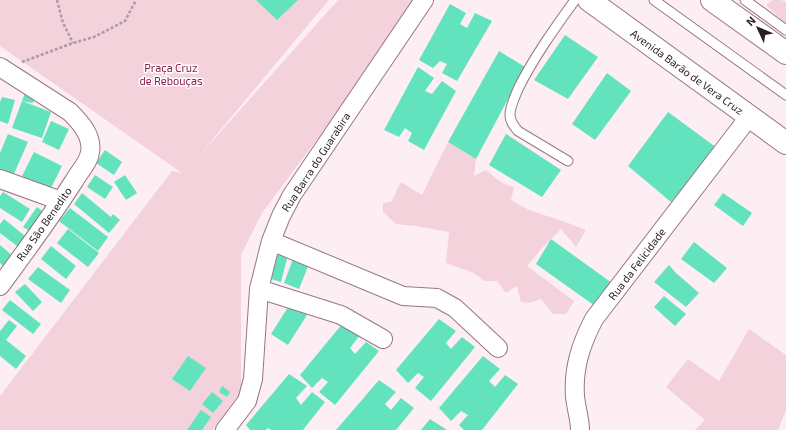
<svg xmlns="http://www.w3.org/2000/svg" width="786" height="430" font-family="'Exo 2',sans-serif">
<rect width="100%" height="100%" fill="#fceef2"/>
<path fill="#f4d2db" d="M0 0H329L197 158 338 0H421L262 213 241 255V392L213 430H0V396L172 171 182 173 0 46Z
M773 0H781L786 2V24L766 5Z
M448 142 476 159 474 176 486 170 502 183 514 187 511 200 529 210 568 223 586 230 576 247 561 229 544 246 527 266 574 301 566 314H553L541 299 529 303 521 302 517 286 506 293 497 281H484L474 273 446 263 449 232 416 226 396 224 383 212V203L391 202 401 182 422 195Z
M749 329 786 355V410L778 430H695L705 420 666 387 688 359 719 381Z"/>
<path fill="#63e3bd" d="M256 0H298L277 20Z
M450 4 466 13 460 24 467 28 475 13 492 21 457 81 442 73 447 64 440 61 433 68 419 60Z
M565 35 598 57 568 99 534 80Z
M499 51 525 67 476 159 448 142Z
M418 67 434 78 425 91 432 94 442 81 456 91 424 150 408 141 412 133 405 128 399 137 384 130Z
M607 73 631 91 595 140 572 124Z
M25 93 35 97 33 103 22 101Z
M2 97 15 100 8 124 0 121V102Z
M22 101 51 112 42 138 12 128Z
M668 112 717 148 671 202 628 166Z
M51 121 69 129 59 150 42 142Z
M8 134 28 142 13 176 0 170V153Z
M506 134 561 170 542 197 489 165Z
M105 150 122 162 114 175 96 163Z
M34 152 62 166 50 190 22 176Z
M95 175 113 187 105 199 87 187Z
M125 175 137 193 126 200 114 182Z
M3 192 30 209 22 222 0 208V196Z
M82 193 111 217 113 214 120 220 109 233 74 204Z
M723 193 752 213 743 226 714 205Z
M37 207 45 213 31 232 23 227Z
M70 208 108 237 98 251 59 221Z
M4 219 25 236 17 246 0 233V224Z
M68 229 99 253 88 267 57 243Z
M551 239 612 283 595 306 536 264Z
M694 242 727 268 714 283 681 259Z
M0 245 14 257 5 268 0 263Z
M51 246 76 266 66 279 41 259Z
M278 253 288 255 281 282 271 279Z
M293 259 309 264 299 289 284 283Z
M669 265 676 273 699 293 686 307 654 282Z
M38 267 70 290 61 303 28 279Z
M25 284 42 302 33 311 15 292Z
M664 296 686 314 675 326 654 307Z
M10 300 41 324 33 334 2 310Z
M290 304 307 315 288 345 271 334Z
M439 319 456 331 446 343 451 349 462 337 475 347 431 401 415 388 424 377 418 373 408 383 396 370Z
M9 320 17 326 6 340 26 356 16 369 0 356V331Z
M343 323 360 335 350 348 355 354 366 342 379 351 335 405 319 392 328 382 322 378 312 388 300 375Z
M188 356 206 368 190 391 172 379Z
M483 356 500 369 489 381 495 387 505 375 518 384 482 430H464L459 425 468 415 461 411 451 421 439 408Z
M289 374 307 386 296 398 301 405 312 392 325 402 303 430H271L268 428 266 430H250L246 425Z
M379 380 396 392 385 404 391 410 401 398 414 408 396 430H336Z
M222 386 230 392 227 397 219 392Z
M212 392 223 401 213 413 202 404Z
M201 410 211 417 202 430H187Z
M430 419 447 430H421Z"/>
<g fill="none" stroke-linecap="round" stroke-linejoin="round">
<g stroke="#977881" stroke-width="11">
<path id="service" d="M654 0 786 95
M745 0 786 30
M568 161 518 131C514 126 510 122 510 115 510 106 515 97 518 89 534 57 554 29 575 0"/>
</g>
<g stroke="#977881" stroke-width="20">
<path id="minor" d="M0 67 70 112C80 122 93 136 90 152 89 162 79 172 74 181 51 217 25 252 0 286
M0 179 61 201
M271 241 403 296 437 298 455 308 498 348
M259 289 341 315 383 339
M225 430 247 401 253 379 259 289 271 241 281 216 292 195 424 0
M580 430C580 419 576 408 575 396 573 368 581 344 594 319L749 117"/>
</g>
<g stroke="#977881" stroke-width="24">
<path id="trunk" d="M589 0 786 143
M712 0 786 53"/>
</g>
<path stroke="#aa9ca0" stroke-width="2.5" stroke-dasharray="3 2" stroke-linecap="butt" d="M57 0 63 23 73 43
M22 62 73 43 94 37 125 21 136 0"/>
<use href="#service" stroke="#fff" stroke-width="9"/>
<use href="#minor" stroke="#fff" stroke-width="18"/>
<use href="#trunk" stroke="#fff" stroke-width="22"/>
</g>
<g text-anchor="middle" stroke-width="3" stroke-linejoin="round" paint-order="stroke">
<g font-size="11" fill="#911c51" stroke="#fff">
<text x="171" y="72">Praça Cruz<tspan x="171" dy="13">de Rebouças</tspan></text>
</g>
<g font-size="11" fill="#291d20" stroke="#fff">
<text transform="translate(687 72) rotate(36)" y="4">Avenida Barão de Vera Cruz</text>
<text transform="translate(316 162) rotate(-57)" y="4">Rua Barra do Guarabira</text>
<text transform="translate(44 224) rotate(-55)" y="4">Rua São Benedito</text>
<text transform="translate(637 264) rotate(-53)" y="4">Rua da Felicidade</text>
</g>
</g>
<g transform="translate(758 28) rotate(314)" stroke="#ffffff" stroke-width="3" paint-order="stroke">
<path d="M0-3L7 15L0 10L-7 15Z" fill="#291d20"/>
<text y="-6" font-size="11" font-weight="bold" text-anchor="middle" fill="#291d20">N</text>
</g>
</svg>
